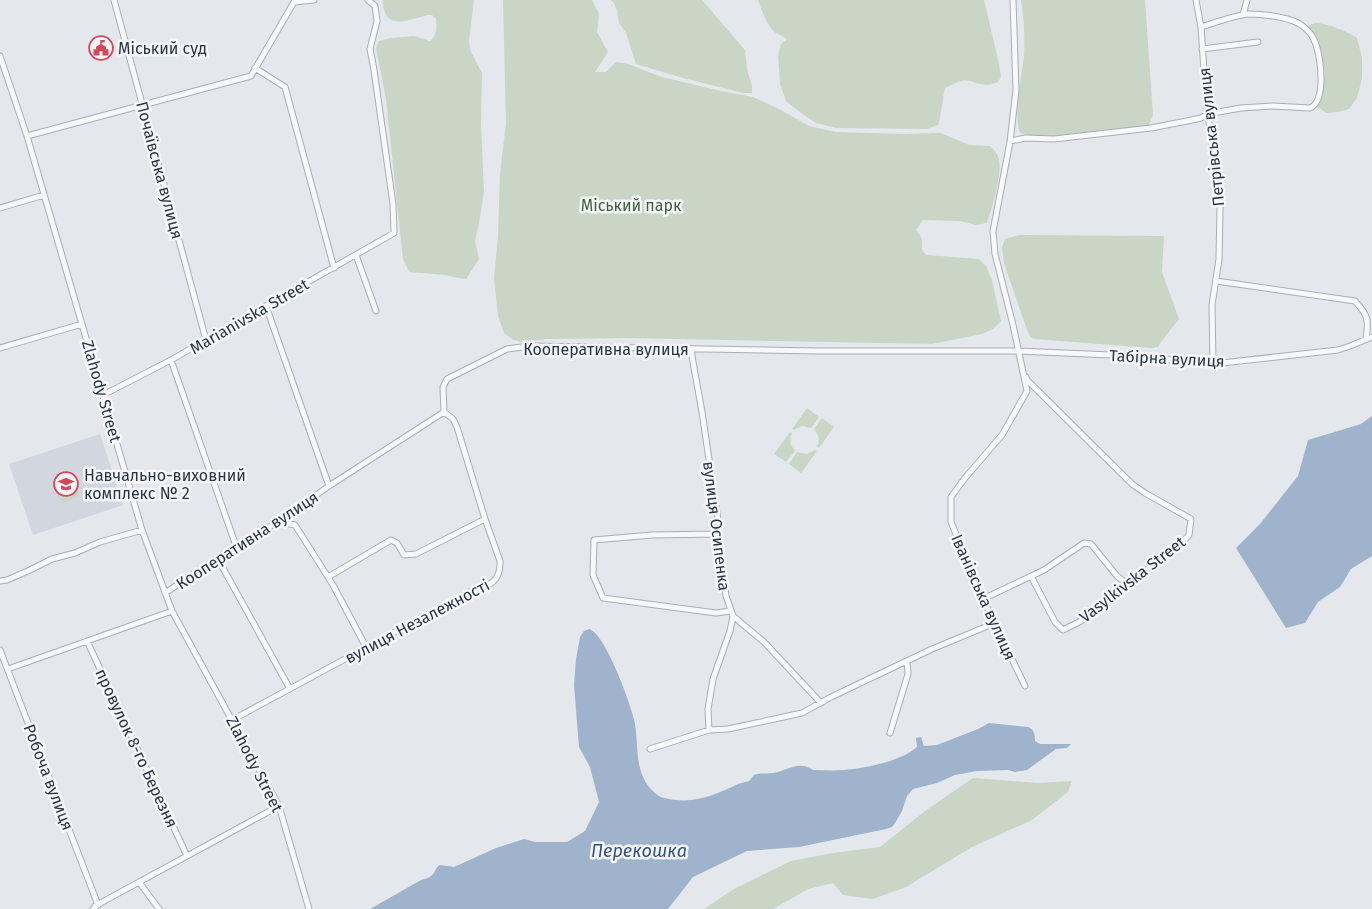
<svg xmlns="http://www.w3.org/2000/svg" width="1372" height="909" font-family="'Fira Sans',sans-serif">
<rect width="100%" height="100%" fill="#e4e7ec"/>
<path fill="#d2d6de" d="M100 434 123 505 33 535 9 464Z"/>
<path fill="#c9d6c5" d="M383 0H474L469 40 470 50 482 73 481 124 484 192 479 223 475 241 479 259 466 279 458 278 446 275 409 272 403 259 386 99 376 48 379 41 391 38 414 36 430 41C437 35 437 28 436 19L432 15H428C408 20 383 32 383 0Z
M503 0H592L599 14 597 32 608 52 595 72H606L616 62 628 64 662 77 721 91 753 97 779 109 809 126 836 132 904 134 941 133 969 145 990 146C994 150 998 154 999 160 1002 175 992 208 987 223L976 225 960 221 923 220 916 230C918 233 920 234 921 237 924 245 918 248 927 255L979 259 986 266 992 280 1001 321 993 329 982 334 932 344 626 338 547 339 521 342 512 339 504 333 498 316 494 278 498 237 500 174 506 123Z
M611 0H702L745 50 747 69 752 86V93H743L683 78 636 64 626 33 619 23 617 10 614 3Z
M758 0H984L999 64 1001 77 998 82C980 90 974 78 961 81 956 82 950 86 945 88 942 101 942 112 938 125L927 129 836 128 816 123 801 113 786 101 780 84 778 55 781 44 787 39C783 36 780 35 776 33 768 28 761 9 758 0Z
M1021 0H1145L1153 115 1149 125 1054 136 1029 135 1020 133C1013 115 1022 75 1024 55 1025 36 1024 18 1021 0Z
M1315 23C1330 24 1344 30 1357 38L1362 58V78L1357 98 1349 109 1338 112 1326 113 1318 107C1321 94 1326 80 1324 67 1322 52 1315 39 1308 26Z
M1019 235 1164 236 1162 272 1179 319 1161 342 1158 347 1152 348 1033 339 1030 336 1027 330 1004 263 1002 247 1005 239Z
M807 408 819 417 811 428 802 426 794 430 792 429Z
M822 418 834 427 819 448 817 447C820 440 819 435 814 429Z
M790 432 792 433C789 440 790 445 795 451L786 462 774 454Z
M815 450 817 451 801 473 789 464 797 452 807 454Z
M71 473 80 496 63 503 53 480Z
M973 778 1037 783 1072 781 1068 792 1032 820 972 847 906 887 873 899 843 895 833 883 808 889 773 909H704L734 889 791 861 833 853 880 847 925 811Z"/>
<path fill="#9fb4cc" d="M1372 416V556L1351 569 1340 587 1318 602 1305 623 1286 628 1236 548 1260 524 1298 476 1308 440 1361 424Z
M589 629C605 633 630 702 634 719 640 745 632 773 655 793 659 797 664 798 669 799 695 804 715 795 738 784 741 783 746 782 749 781 751 779 752 777 754 775 759 773 767 774 773 773 787 771 799 760 813 770 823 770 834 771 844 770 865 768 900 762 917 747L916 738 921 737 924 746 937 745 978 729 989 723 1028 727C1034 729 1035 734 1035 741L1040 744H1071L1067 748 1056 749 1027 770 1015 772 1008 770 977 771 955 775 937 783 913 789 907 796 902 811 895 823 892 827 886 829 799 847 747 851 693 877 668 909H370L421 880C426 879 431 877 434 873 436 870 436 867 440 865L454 867 496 848 524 839 535 842H567L585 831 599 802 590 767 579 747 574 685 576 659 580 637 584 631Z"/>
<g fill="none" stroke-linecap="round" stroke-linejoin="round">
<g stroke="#a9aeb7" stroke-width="7">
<path id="minor" d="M114 0 206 340
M1013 0 1016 90 1010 142 993 231 995 254 1013 325 1027 391 1002 435 965 478 951 497V522L983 599 1025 686
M1196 0 1201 27 1207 114 1216 153 1220 208 1219 259 1212 305 1213 364
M1243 15 1247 0
M1202 49 1258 42
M0 56 27 136 142 530 172 611 279 806 309 909
M255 68 285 87 334 268
M27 136 251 76 294 2 314 0
M1010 141 1026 138 1054 139 1151 128 1187 121 1201 118 1207 114 1241 108 1273 106 1310 108C1327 101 1321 53 1314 40 1312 34 1304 26 1298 23 1286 17 1263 14 1249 14 1235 15 1214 23 1201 27
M0 208 44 195
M356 255 376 311
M1216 281 1355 301C1368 315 1369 320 1366 339
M266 306 329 486
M0 348 82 324
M691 349 693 362 702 412 718 520V534L726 596 733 616 730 631 713 679 708 709 709 730
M171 360 236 546
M1026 377 1027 380 1132 484 1145 493 1191 519 1189 535 1179 546 1119 590 1081 621 1063 630 1055 622 1031 576
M103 395 171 360 394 233 393 204 374 70 370 49 377 21 375 6 368 0
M444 412 443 387 447 379 507 349 530 346 818 351H1018L1134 356 1213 364 1338 350 1350 346 1372 337
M278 522 295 525 333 585 366 647
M718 534 652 535 594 540 593 575 603 598 716 613 731 611
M218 559 290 689
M328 577 391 540 397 543 404 555 416 554 485 519
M0 581 7 580 30 570 52 559 75 553 100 542 142 530
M165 593 236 546 278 522 329 486 444 412
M983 599 1044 570 1084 543 1091 544 1117 576 1127 584
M733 616 764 642 821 703
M87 641 187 856
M0 650 98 905 93 909
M8 669 172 611
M232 720 471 591C489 586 501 582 500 561L485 519 457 427 453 419 444 412
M890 733 908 674 907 661
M650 749 709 730 728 729 802 713 831 697 932 649 995 623
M139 882 159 909
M95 906 279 806"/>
</g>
<use href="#minor" stroke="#f7f8fa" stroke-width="5"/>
</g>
<defs>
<g id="civic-ring" transform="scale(1.25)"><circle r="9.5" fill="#f4f6f9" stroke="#d1495b" stroke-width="1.5"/><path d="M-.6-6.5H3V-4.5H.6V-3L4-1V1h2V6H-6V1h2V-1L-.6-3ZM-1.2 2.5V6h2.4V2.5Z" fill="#d1495b"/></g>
<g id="school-ring" transform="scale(1.25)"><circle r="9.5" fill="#f4f6f9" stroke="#d1495b" stroke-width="1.5"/><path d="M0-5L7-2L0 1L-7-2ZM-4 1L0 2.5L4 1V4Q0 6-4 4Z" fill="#d1495b"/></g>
</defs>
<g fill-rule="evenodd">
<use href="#civic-ring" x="101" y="48"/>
<use href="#school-ring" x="66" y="484"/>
</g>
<g text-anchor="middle" stroke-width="5" stroke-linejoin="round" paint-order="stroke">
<g font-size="16" fill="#2b3445" stroke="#f4f6f9" text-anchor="start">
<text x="118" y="54">Міський суд</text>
<text x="84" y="481">Навчально-виховний<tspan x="84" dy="18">комплекс № 2</tspan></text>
</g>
<g font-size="16" fill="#2b3445" stroke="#f4f6f9">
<text transform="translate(1211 137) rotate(-96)" y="6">Петрівська вулиця</text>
<text transform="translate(160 170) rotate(75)" y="6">Почаївська вулиця</text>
<text transform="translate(249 316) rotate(-30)" y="6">Marianivska Street</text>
<text x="606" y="355">Кооперативна вулиця</text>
<text transform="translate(1167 358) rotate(3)" y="6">Табірна вулиця</text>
<text transform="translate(102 391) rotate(74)" y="6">Zlahody Street</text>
<text transform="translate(717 526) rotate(83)" y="6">вулиця Осипенка</text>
<text transform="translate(247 540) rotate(-33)" y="6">Кооперативна вулиця</text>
<text transform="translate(1132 579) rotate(-38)" y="6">Vasylkivska Street</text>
<text transform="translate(984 597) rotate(66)" y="6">Іванівська вулиця</text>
<text transform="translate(417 621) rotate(-28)" y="6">вулиця Незалежності</text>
<text transform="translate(137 748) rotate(65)" y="6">провулок 8-го Березня</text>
<text transform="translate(255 764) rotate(63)" y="6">Zlahody Street</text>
<text transform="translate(49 777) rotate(69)" y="6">Робоча вулиця</text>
</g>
<g font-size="16" fill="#3f6138" stroke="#f4f6f9">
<text x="631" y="211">Міський парк</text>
</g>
<g font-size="18" font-style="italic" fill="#34527a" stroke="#f4f6f9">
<text x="639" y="857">Перекошка</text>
</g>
</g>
</svg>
